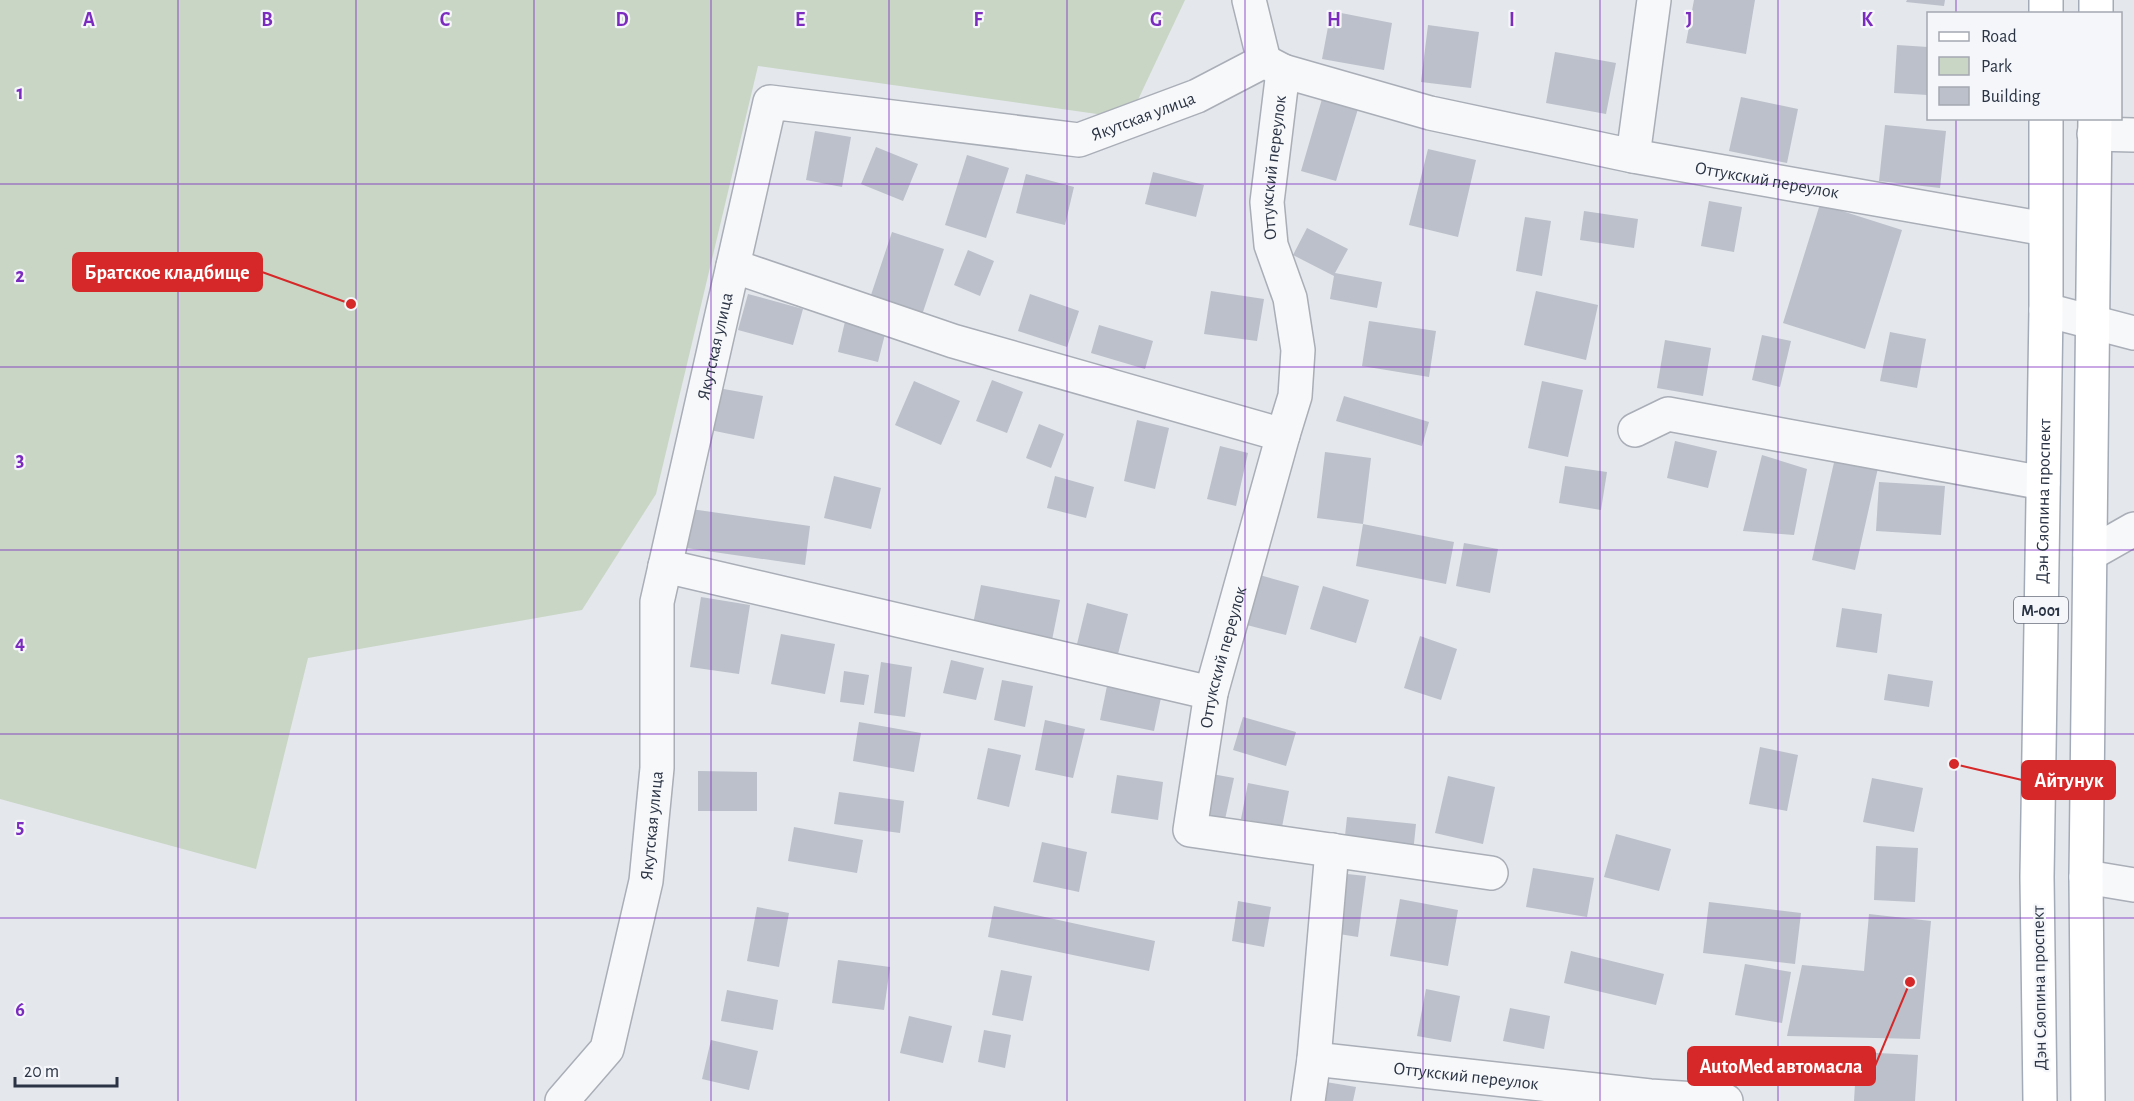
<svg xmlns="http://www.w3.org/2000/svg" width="2134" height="1101" font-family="'Alegreya Sans',sans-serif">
<rect width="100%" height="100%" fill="#e4e7ec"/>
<path fill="#c9d6c5" d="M0 0H1185L1136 104 1104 115 758 66 656 494 582 610 308 658 256 869 0 799Z"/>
<path fill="#bbc0ca" d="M1694 0H1755L1746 54 1686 43Z
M1907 0H1945L1944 6 1906 2Z
M1331 11 1392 23 1384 70 1322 59Z
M1428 25 1479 32 1471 88 1421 82Z
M1897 45 1928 47V95L1894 93Z
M1555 52 1616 63 1606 114 1546 103Z
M1741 97 1798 109 1787 163 1729 151Z
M1322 99 1358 109 1336 181 1301 171Z
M1885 125 1946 131 1940 188 1879 181Z
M815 131 851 137 842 187 806 180Z
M876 147 918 164 903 201 861 184Z
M1428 149 1476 160 1458 237 1409 225Z
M967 155 1009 168 986 238 945 225Z
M1153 172 1204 185 1196 217 1145 204Z
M1026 174 1074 187 1065 225 1016 213Z
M1709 201 1742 207 1734 252 1701 246Z
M1820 204 1902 230 1865 349 1783 323Z
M1584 211 1638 219 1634 248 1580 240Z
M1525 217 1551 221 1542 276 1516 271Z
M1307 228 1348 249 1335 273 1382 282 1377 308 1330 299 1334 276 1293 255Z
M892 232 944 249 922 315 870 298Z
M968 250 994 261 980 296 954 285Z
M1211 291 1264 299 1257 341 1204 334Z
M1536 291 1598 305 1586 360 1524 345Z
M748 294 803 309 793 345 738 330Z
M1030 294 1079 311 1067 347 1018 331Z
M846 317 887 326 878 362 838 352Z
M1369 321 1436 331 1429 377 1362 366Z
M1099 325 1153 341 1145 369 1091 353Z
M1890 332 1926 339 1917 388 1880 381Z
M1762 335 1791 341 1780 387 1752 380Z
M1665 340 1711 348 1703 396 1657 388Z
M992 380 1023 392 1007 433 976 421Z
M914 381 960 401 941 445 895 425Z
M1542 381 1583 390 1568 457 1528 448Z
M718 388 763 396 754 439 710 430Z
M1344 396 1429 422 1422 446 1336 421Z
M1137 420 1169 428 1155 489 1124 481Z
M1039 424 1064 434 1051 468 1026 458Z
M1675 441 1717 451 1708 488 1667 478Z
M1220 446 1248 453 1236 506 1207 499Z
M1325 452 1371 458 1363 524 1454 542 1446 584 1356 566 1363 524 1317 518Z
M1762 455 1807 469 1794 535 1743 531Z
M1835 458 1878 468 1855 570 1812 560Z
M1565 466 1607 472 1601 510 1559 503Z
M834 476 881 488 871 529 824 518Z
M1055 476 1094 487 1086 518 1047 508Z
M1879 482 1945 486 1941 535 1876 531Z
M691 509 810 526 805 565 686 548Z
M1464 543 1498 549 1490 593 1456 586Z
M1256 574 1299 586 1286 635 1243 624Z
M981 585 1060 600 1052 640 973 624Z
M1323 586 1369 600 1356 643 1310 629Z
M701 597 750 605 739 674 690 667Z
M1087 603 1128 614 1118 654 1077 644Z
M1842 608 1882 614 1877 653 1836 647Z
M781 634 835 644 825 694 771 684Z
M1420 636 1457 649 1441 700 1404 688Z
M951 660 984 668 976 700 943 693Z
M881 662 912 667 905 717 874 713Z
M844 671 869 675 864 705 840 702Z
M1888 674 1933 681 1929 707 1884 700Z
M1002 680 1033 686 1025 727 994 720Z
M1108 681 1162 693 1154 731 1100 720Z
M1243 717 1296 732 1286 766 1233 750Z
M1045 720 1085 729 1073 778 1035 770Z
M859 722 921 733 914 772 853 761Z
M1760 747 1798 755 1787 811 1749 804Z
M988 748 1021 755 1009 807 977 799Z
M698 771 757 772V811H698Z
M1212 774 1234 778 1224 824 1202 820Z
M1117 775 1163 782 1158 820 1111 813Z
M1448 776 1495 787 1483 844 1435 833Z
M1872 778 1923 788 1914 832 1863 822Z
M1248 783 1289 791 1282 827 1241 819Z
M839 792 904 801 900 833 834 824Z
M1347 817 1416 824 1413 853 1344 845Z
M794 827 863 840 857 873 788 861Z
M1616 834 1671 849 1659 891 1604 877Z
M1042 842 1087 852 1079 892 1033 882Z
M1876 846 1918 848 1915 902 1874 900Z
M1533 868 1594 878 1587 917 1526 907Z
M1347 874 1366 876 1358 937 1339 934Z
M1400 899 1458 910 1448 966 1390 956Z
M1238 901 1271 907 1264 947 1232 941Z
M1709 902 1801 913 1795 964 1703 953Z
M994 906 1155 941 1149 971 988 937Z
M757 907 789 913 779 967 747 961Z
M1869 914 1931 921 1920 1039 1787 1036 1802 965 1864 971Z
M1571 951 1664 974 1656 1005 1564 983Z
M838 960 890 967 884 1010 832 1003Z
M1745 964 1791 972 1782 1023 1735 1015Z
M1001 970 1032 976 1023 1021 992 1015Z
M1426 989 1460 996 1451 1042 1417 1036Z
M727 990 778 1000 773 1030 721 1021Z
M1510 1008 1550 1016 1544 1049 1503 1041Z
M909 1016 952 1026 943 1063 900 1053Z
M984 1030 1011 1035 1005 1068 978 1062Z
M711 1040 758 1051 749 1090 702 1079Z
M1857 1052 1918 1055 1915 1101H1854Z
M1320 1081 1356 1087 1353 1101H1317Z"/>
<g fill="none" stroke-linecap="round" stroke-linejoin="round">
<g stroke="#a9aeb7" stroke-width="36">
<g id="minor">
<path d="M1249 0 1264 61"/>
<path d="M2094 134 2134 135"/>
<path d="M1633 156 1654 0"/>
<path d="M733 266 953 341 1283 435"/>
<path d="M2046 310 2134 333"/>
<path d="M1635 430 1668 414 2043 483"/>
<path d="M2090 554 2134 529"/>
<path d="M665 566 1211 693"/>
<path id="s1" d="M1491 873 1190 830 1211 693 1283 435 1295 396 1298 350 1290 298 1271 245 1267 202 1283 71 1430 113 1633 156 2045 229"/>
<path d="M2086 877 2134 885"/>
<path id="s2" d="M1314 1059 1650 1096 1726 1101"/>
<path id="s3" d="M562 1101 607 1049 646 881 657 768V602L770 102 1079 140 1197 96 1264 61 1283 71"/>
<path d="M1308 1101 1314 1059 1332 850"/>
</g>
</g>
<g stroke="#a3abb8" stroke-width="36">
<g id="major">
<path d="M2046 14V0"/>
<path d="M2096 14V0"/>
<path id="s4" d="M2040 1101 2037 877 2046 310V118"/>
<path d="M2088 1101 2086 877 2095 118"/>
</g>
</g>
<use href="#minor" stroke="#f7f8fa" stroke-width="33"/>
<use href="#major" stroke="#fff" stroke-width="33"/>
</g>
<path fill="none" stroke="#7b2cbf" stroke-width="1.5" stroke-opacity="0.55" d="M178 0V1101M356 0V1101M534 0V1101M711 0V1101M889 0V1101M1067 0V1101M1245 0V1101M1423 0V1101M1600 0V1101M1778 0V1101M1956 0V14M1956 118V1101M0 184H2134M0 367H2134M0 550H2134M0 734H2134M0 918H2134"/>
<g text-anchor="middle" stroke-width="4.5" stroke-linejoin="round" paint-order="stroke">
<rect fill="#f4f6f9" stroke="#676e7b" stroke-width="1.5" x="2014" y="597" width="54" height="26" rx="4.5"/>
<g font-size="16" font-weight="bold" fill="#2b3445">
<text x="2041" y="616">M-001</text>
</g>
<g font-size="18" fill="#2b3445" stroke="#f4f6f9">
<text dy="6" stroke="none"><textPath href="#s3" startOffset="1413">Якутская улица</textPath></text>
<text dy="6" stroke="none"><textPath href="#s1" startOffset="984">Оттукский переулок</textPath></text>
<text dy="6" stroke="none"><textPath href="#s1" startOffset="1578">Оттукский переулок</textPath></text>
<text dy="6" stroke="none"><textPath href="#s3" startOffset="783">Якутская улица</textPath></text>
<text dy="6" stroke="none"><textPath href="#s4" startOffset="600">Дэн Сяопина проспект</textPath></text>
<text dy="6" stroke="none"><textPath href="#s1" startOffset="480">Оттукский переулок</textPath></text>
<text dy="6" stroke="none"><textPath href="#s3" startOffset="297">Якутская улица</textPath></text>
<text transform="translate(2039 988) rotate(-91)" y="6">Дэн Сяопина проспект</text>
<text dy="6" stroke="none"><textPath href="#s2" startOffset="153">Оттукский переулок</textPath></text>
</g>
</g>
<g font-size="20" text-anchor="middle" font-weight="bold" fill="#7b2cbf" stroke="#f4f6f9" stroke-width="4.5" stroke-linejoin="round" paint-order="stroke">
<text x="89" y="26">A</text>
<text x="267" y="26">B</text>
<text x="445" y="26">C</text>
<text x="622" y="26">D</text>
<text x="800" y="26">E</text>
<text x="978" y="26">F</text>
<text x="1156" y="26">G</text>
<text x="1334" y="26">H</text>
<text x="1512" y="26">I</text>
<text x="1689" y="26">J</text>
<text x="1867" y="26">K</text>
<text x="20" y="99">1</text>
<text x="20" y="282">2</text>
<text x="20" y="466">3</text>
<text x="20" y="649">4</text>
<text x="20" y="833">5</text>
<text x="20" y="1016">6</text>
</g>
<path fill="none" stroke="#d62828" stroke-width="2" d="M351 304L262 272M1954 764L2022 780M1910 982L1875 1066"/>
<g fill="#d62828" stroke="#f4f6f9" stroke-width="2">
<circle cx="351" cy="304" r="6"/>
<circle cx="1954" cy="764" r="6"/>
<circle cx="1910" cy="982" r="6"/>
</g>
<g fill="#d62828" stroke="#d62828" stroke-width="2">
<rect x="73" y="253" width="189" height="38" rx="6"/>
<rect x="2022" y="761" width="93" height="38" rx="6"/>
<rect x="1688" y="1047" width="187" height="38" rx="6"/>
</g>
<g font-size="20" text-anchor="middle" font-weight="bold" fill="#fff">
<text x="167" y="279">Братское кладбище</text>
<text x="2069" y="787">Айтунук</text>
<text x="1781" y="1073">AutoMed автомасла</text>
</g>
<rect x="1927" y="12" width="195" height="108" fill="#f4f6f9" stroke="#a4a8b1" stroke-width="1.5"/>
<rect x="1939" y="32" width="30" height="9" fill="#ffffff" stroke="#a4a8b1" stroke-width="1.5"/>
<text x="1981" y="42" font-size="18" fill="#2b3445">Road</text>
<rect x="1939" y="57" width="30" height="18" fill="#c9d6c5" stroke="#a4a8b1" stroke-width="1.5"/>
<text x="1981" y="72" font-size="18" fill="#2b3445">Park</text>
<rect x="1939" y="87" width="30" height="18" fill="#bbc0ca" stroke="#a4a8b1" stroke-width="1.5"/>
<text x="1981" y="102" font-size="18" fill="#2b3445">Building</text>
<path d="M15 1077v9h102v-9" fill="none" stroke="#2b3445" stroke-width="3"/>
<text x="24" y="1077" font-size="18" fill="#2b3445" stroke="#f4f6f9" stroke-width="4.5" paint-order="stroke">20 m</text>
</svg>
